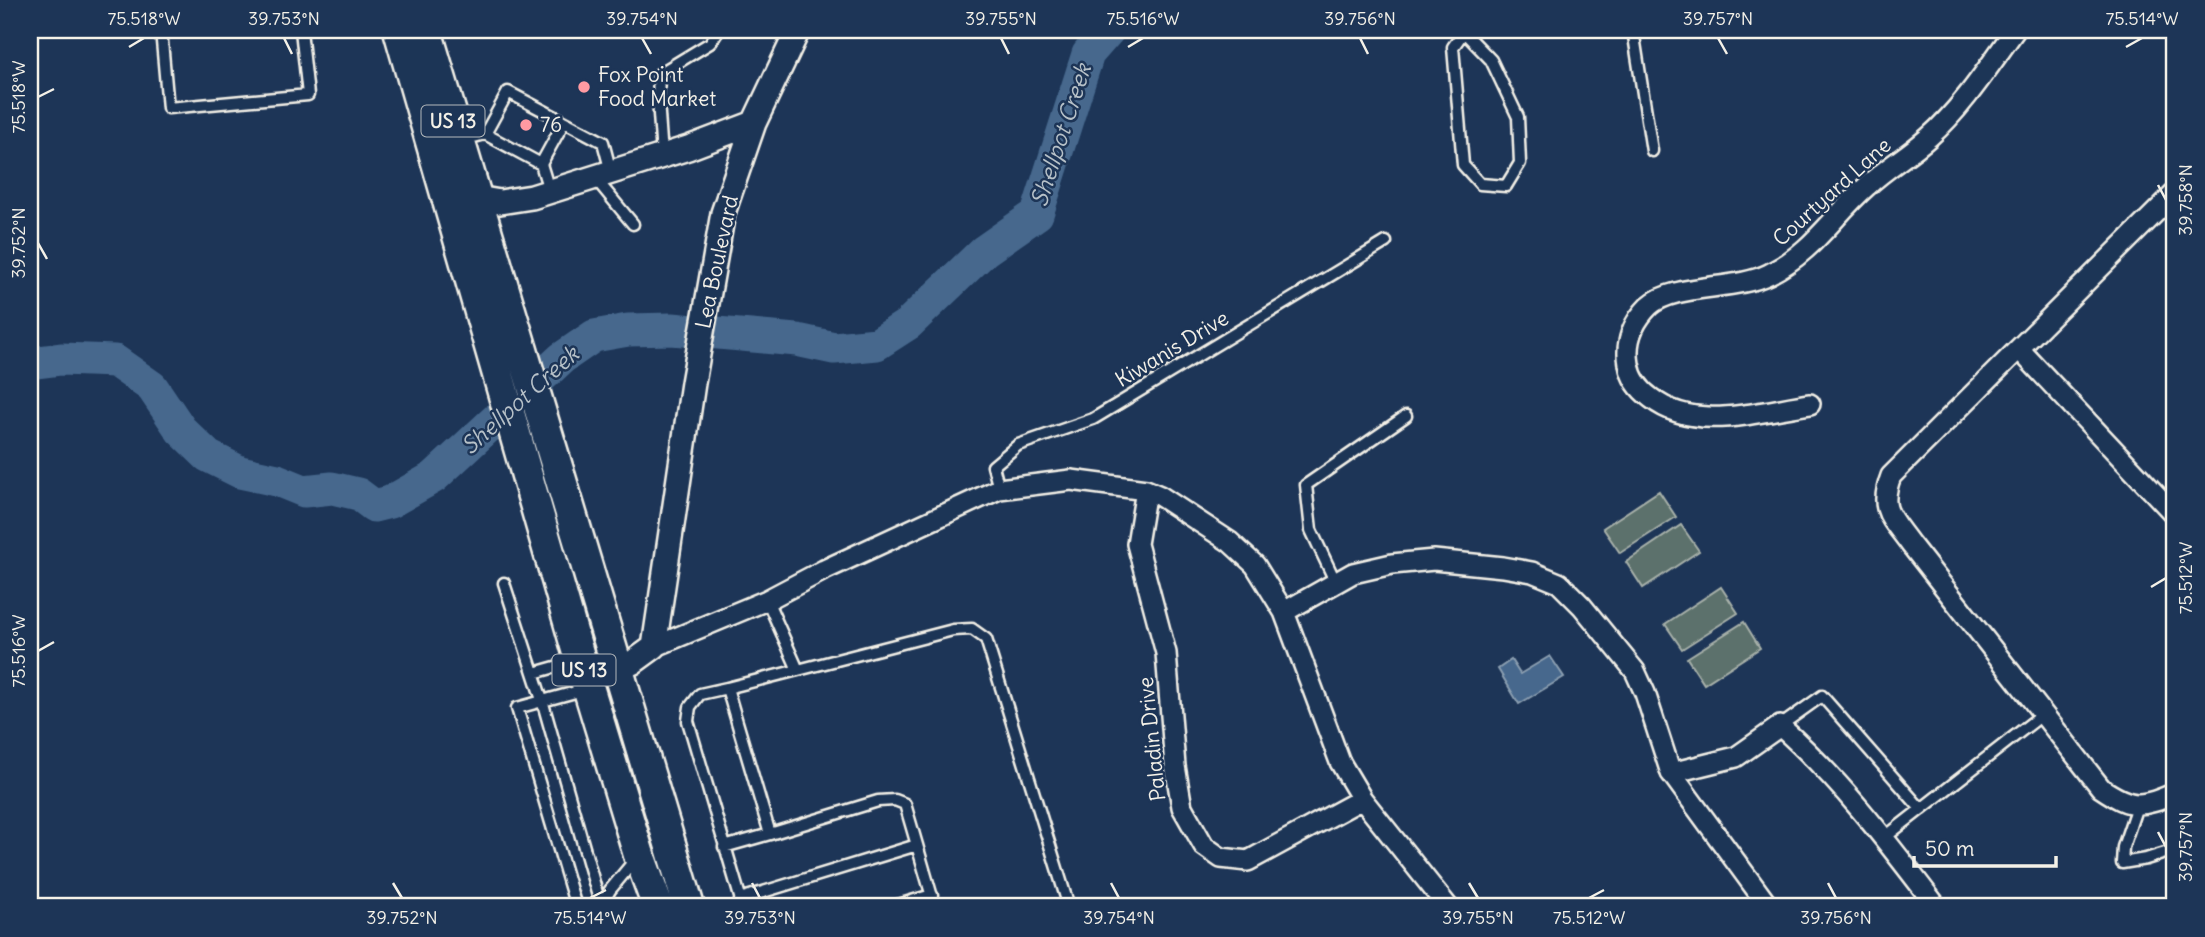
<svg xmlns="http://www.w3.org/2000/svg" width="2205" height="937" font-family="Delius,sans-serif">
<rect width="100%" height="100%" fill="#1d3557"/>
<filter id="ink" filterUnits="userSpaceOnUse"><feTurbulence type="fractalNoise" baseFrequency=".0143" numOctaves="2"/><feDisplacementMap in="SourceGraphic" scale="14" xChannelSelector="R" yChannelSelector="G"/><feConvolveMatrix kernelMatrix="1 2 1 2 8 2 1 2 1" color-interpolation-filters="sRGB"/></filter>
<g filter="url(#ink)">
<path fill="#5c716c" stroke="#a8b1aa" stroke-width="2" d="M1659 491 1676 517 1620 553 1603 528Z
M1681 525 1699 551 1643 588 1626 562Z
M1721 587 1738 613 1682 649 1665 624Z
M1744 622 1760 648 1704 684 1687 658Z"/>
<path fill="#46688d" stroke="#8c9fb1" stroke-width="2" d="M1550 656 1564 677 1519 704 1498 669 1511 660 1520 674Z"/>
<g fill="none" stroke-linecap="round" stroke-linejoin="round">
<path stroke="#46688d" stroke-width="33" d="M30 363 61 359 115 361 152 387 181 430 208 456 240 472 277 480 304 491 332 488 358 494 374 506 390 502 434 477 562 358 594 336 628 330 672 329 797 340 834 348 877 344 908 324 984 251 1037 214 1088 54 1109 30"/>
<g stroke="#f4f1e8" stroke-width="15">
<path id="service" d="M161 30 168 108 308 95 301 30
M1633 30 1652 151
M1464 32 1491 60 1518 117 1520 163 1506 186 1480 184 1463 165 1453 47 1465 30
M485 134 541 164 564 122
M463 140 485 134 508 92 603 142 611 172
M662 156 658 100 659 74 710 43 719 30
M541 164 549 190
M595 178 633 224
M999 489 993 466 1018 445 1093 419 1386 242
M504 583 542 700 601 907
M1336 583 1311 530 1306 485 1406 416
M767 600 798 670 727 688 770 834 878 801 895 800 905 804 935 907
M798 670 953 630 972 629 986 639 1069 907
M534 673 580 660 611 666
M727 688 700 694 690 707 688 721 743 907
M1780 726 1822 696 1921 809
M2138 803 2123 847 2122 863 2146 859 2175 850
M1884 838 2043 714
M724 847 770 834
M740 899 917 845
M576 907 517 708 590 688 615 669
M601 907 610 890 634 861
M891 907 932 895"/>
</g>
<g stroke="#f4f1e8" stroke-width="24">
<path id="minor" d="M2171 30 2175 32
M2175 193 1891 476C1878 510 1891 517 1911 545L2101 788C2132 809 2142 808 2175 793
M2019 349 2175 515
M1810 404C1760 411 1695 433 1651 398 1640 390 1631 378 1629 364 1625 342 1633 322 1649 306 1674 283 1735 291 1769 274 1813 252 1832 217 1867 186 1886 168 1909 155 1929 137 1963 107 1989 66 2015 30
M1146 490 1137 544 1166 653 1175 766 1182 807 1204 846 1221 858 1248 861 1362 799
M1284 612 1353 573 1392 564 1434 560 1503 567 1532 572 1559 583 1582 606 1635 671 1645 693 1671 773 1769 907
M654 647 767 600 824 570 999 489 1071 480 1146 490 1160 496 1230 542 1255 565 1284 612 1340 762 1362 799 1448 907
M1671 773 1736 757 1780 726C1840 779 1889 844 1937 907"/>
</g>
<g stroke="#f4f1e8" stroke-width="28">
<path id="tertiary" d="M477 198 500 202 532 197 688 148 754 123
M616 667 632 663 654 647 693 383 723 213 754 123 798 30"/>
</g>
<g stroke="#f4f1e8" stroke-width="35">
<path id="primary" d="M399 30 580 660 639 855 658 907
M426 30 689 907"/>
</g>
<use href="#service" stroke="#1d3557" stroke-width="10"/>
<use href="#minor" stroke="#1d3557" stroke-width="19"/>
<use href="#tertiary" stroke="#1d3557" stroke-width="23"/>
<use href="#primary" stroke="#1d3557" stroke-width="30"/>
</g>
</g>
<path fill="none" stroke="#f4f1e8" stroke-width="2.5" d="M284 38 292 54M642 38 651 54M1001 38 1009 54M1360 38 1368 54M1718 38 1727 54M129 47 144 38M1128 47 1143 38M2126 47 2142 38M38 97 54 89M2158 185 2166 200M38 243 47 259M2151 587 2166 578M38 651 54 642M2158 832 2166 847M393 883 402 898M752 883 760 898M1111 883 1119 898M1469 883 1478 898M1828 883 1836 898M590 898 606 890M1589 898 1604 890"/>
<g fill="#ff9aa2" stroke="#1d3557" stroke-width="2.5">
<circle cx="584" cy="87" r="7"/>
<circle cx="526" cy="125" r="7"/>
</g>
<g text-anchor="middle" stroke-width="5" stroke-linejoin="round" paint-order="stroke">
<g fill="#1d3557" stroke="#b4b9bc" stroke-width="2">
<rect x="421.5" y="105.5" width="63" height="31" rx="5"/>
<rect x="552.5" y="654.5" width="63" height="31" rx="5"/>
</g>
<g font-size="19" font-weight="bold" fill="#f4f1e8">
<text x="453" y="128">US 13</text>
<text x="584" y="677">US 13</text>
</g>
<g font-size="21" fill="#f4f1e8" stroke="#1d3557" text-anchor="start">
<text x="598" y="82">Fox Point<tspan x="598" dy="24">Food Market</tspan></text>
<text x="540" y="132">76</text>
</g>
<g font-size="21" fill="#f4f1e8" stroke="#1d3557">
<text transform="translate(1832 192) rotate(-42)" y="7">Courtyard Lane</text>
<text transform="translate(717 262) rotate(-78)" y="7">Lea Boulevard</text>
<text transform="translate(1172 349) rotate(-31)" y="7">Kiwanis Drive</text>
<text transform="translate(1152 739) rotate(-96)" y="7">Paladin Drive</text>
</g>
<g font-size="23" font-style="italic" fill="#b7c1c8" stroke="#1d3557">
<text transform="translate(1061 135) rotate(-72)" y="8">Shellpot Creek</text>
<text transform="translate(520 400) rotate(-42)" y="8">Shellpot Creek</text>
</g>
</g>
<rect width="2205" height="937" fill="none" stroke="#1d3557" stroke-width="77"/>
<path d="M1914 856v10h142v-10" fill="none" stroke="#f4f1e8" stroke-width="3.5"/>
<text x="1925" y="856" font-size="21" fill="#f4f1e8" stroke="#1d3557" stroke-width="5" paint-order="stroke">50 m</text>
<rect x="38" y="38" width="2128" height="860" fill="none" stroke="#f4f1e8" stroke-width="2.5"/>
<g font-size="18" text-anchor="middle" fill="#f4f1e8">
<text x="144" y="25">75.518°W</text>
<text x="284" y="25">39.753°N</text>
<text x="642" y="25">39.754°N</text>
<text x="1001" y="25">39.755°N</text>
<text x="1143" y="25">75.516°W</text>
<text x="1360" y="25">39.756°N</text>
<text x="1718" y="25">39.757°N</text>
<text x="2142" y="25">75.514°W</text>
<text transform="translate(19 97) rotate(-90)" y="6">75.518°W</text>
<text transform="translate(2186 200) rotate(-90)" y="6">39.758°N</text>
<text transform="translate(19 243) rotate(-90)" y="6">39.752°N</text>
<text transform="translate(2186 578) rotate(-90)" y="6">75.512°W</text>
<text transform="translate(19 651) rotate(-90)" y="6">75.516°W</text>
<text transform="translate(2186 847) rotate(-90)" y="6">39.757°N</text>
<text x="402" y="924">39.752°N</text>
<text x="590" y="924">75.514°W</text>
<text x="760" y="924">39.753°N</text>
<text x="1119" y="924">39.754°N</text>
<text x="1478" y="924">39.755°N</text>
<text x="1589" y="924">75.512°W</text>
<text x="1836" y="924">39.756°N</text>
</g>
</svg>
